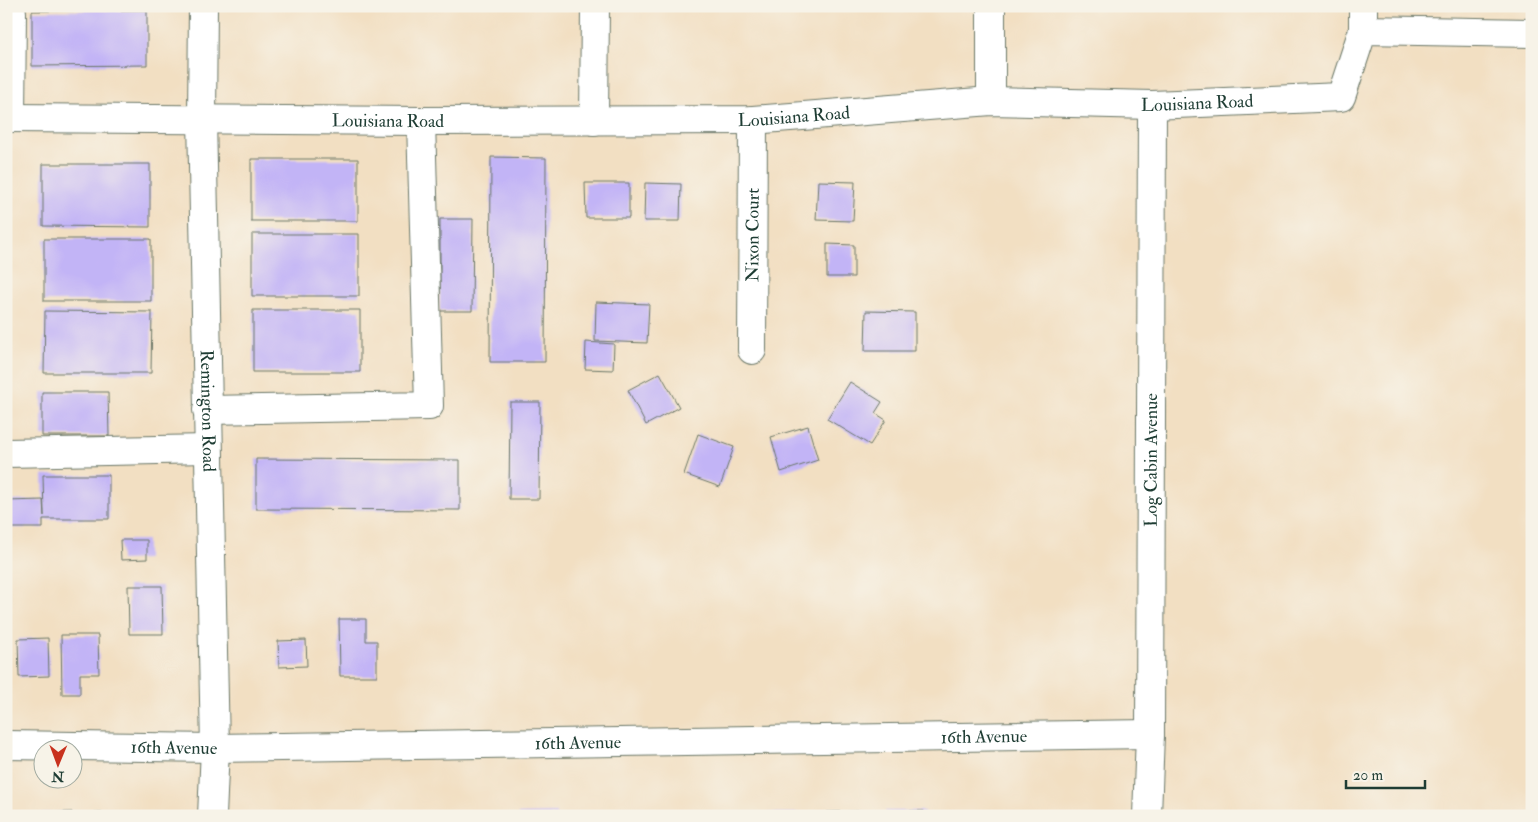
<svg xmlns="http://www.w3.org/2000/svg" width="1538" height="822" font-family="'IM FELL Double Pica',serif">
<rect width="100%" height="100%" fill="#f7f3e8"/>
<filter id="ink" filterUnits="userSpaceOnUse"><feTurbulence type="fractalNoise" baseFrequency=".02" numOctaves="2"/><feDisplacementMap in="SourceGraphic" scale="10" xChannelSelector="R" yChannelSelector="G"/><feConvolveMatrix kernelMatrix="1 2 1 2 8 2 1 2 1" color-interpolation-filters="sRGB"/></filter>
<filter id="wash" filterUnits="userSpaceOnUse"><feTurbulence type="fractalNoise" baseFrequency=".0096" numOctaves="4" result="noise"/><feDisplacementMap in="SourceGraphic" scale="20" xChannelSelector="R" yChannelSelector="G"/><feGaussianBlur stdDeviation="1.12" result="paint"/><feColorMatrix in="noise" values="0 0 0 0 0 0 0 0 0 0 0 0 0 0 0 0 0 1.4 0 .05"/><feComposite in="paint" operator="in"/></filter>
<g filter="url(#wash)">
<rect width="100%" height="100%" fill="#f2dfc2"/>
<g id="blocks">
<path fill="#c2b4f6" d="M147 10V65L32 66V11Z
M491 157 546 158 545 362H490Z
M251 159H358V221H251Z
M43 164H150V227L43 226Z
M818 181 855 182 853 221 816 220Z
M585 183H629V218H586Z
M645 183 681 184 680 221H644Z
M440 219H473L472 311H440Z
M252 234H359V296H252Z
M44 239H151V301H44Z
M827 244 854 245V277H827Z
M596 302 649 304 647 343 595 341Z
M253 310H360V372H253Z
M45 311 152 312 151 373H44Z
M866 311 915 312V351H865Z
M586 342 614 344 613 370 585 369Z
M660 373 679 407 646 425 628 390Z
M850 382 882 402 875 413 886 420 870 445 827 419Z
M42 392H108L109 436H42Z
M510 402H540L539 499H509Z
M808 426 818 460 781 472 771 437Z
M698 434 734 447 720 487 684 474Z
M256 459 460 460V510L256 509Z
M43 475H109V519H43V528H6V501L43 500 44 516Z
M120 540H147V559L121 560Z
M128 586H162L163 634H129Z
M339 619H366V641H377V676H340Z
M61 635H98L99 674H80V694H62Z
M48 638 49 676 19 677 18 639Z
M306 640 307 666 279 667 278 641Z
M864 811V816H826V812Z
M885 811H924V816H885Z
M72 812V816H41V813Z
M379 812V816H337V813Z
M95 813H136V816H95Z
M556 813V816H518V814Z
M765 813H804V816H765Z
M712 814H743V816H712Z"/>
</g>
</g>
<g filter="url(#ink)">
<use href="#blocks" fill-opacity="0" stroke="#697666" stroke-width="1"/>
<g fill="none" stroke-linecap="round" stroke-linejoin="round">
<g stroke="#697666" stroke-width="30">
<g id="minor">
<path id="s1" d="M203 6 202 118 215 748 212 816"/>
<path d="M991 6V101"/>
<path d="M1363 6V30"/>
<path id="s2" d="M6 118 421 121 753 120 991 101 1152 105 1341 97 1363 30 1532 33"/>
<path d="M11 118 12 12"/>
<path d="M594 121 595 6"/>
<path id="s3" d="M752 350 753 120"/>
<path d="M207 410 429 406 421 121"/>
<path d="M6 453 208 449"/>
<path id="s4" d="M6 745 215 748 1150 734"/>
<path id="s5" d="M1147 816 1150 734 1152 105"/>
</g>
</g>
<use href="#minor" stroke="#fff" stroke-width="28"/>
</g>
</g>
<g text-anchor="middle" stroke-width="5" stroke-linejoin="round" paint-order="stroke">
<g font-size="18" fill="#1f3d34" stroke="#f7f3e8">
<text dy="6" stroke="none"><textPath href="#s2" startOffset="1192">Louisiana Road</textPath></text>
<text dy="6" stroke="none"><textPath href="#s2" startOffset="788">Louisiana Road</textPath></text>
<text dy="6" stroke="none"><textPath href="#s2" startOffset="382">Louisiana Road</textPath></text>
<text dy="6" stroke="none"><textPath href="#s3" startOffset="115">Nixon Court</textPath></text>
<text dy="6" stroke="none"><textPath href="#s1" startOffset="405">Remington Road</textPath></text>
<text dy="6" stroke="none"><textPath href="#s5" startOffset="356">Log Cabin Avenue</textPath></text>
<text dy="6" stroke="none"><textPath href="#s4" startOffset="978">16th Avenue</textPath></text>
<text dy="6" stroke="none"><textPath href="#s4" startOffset="572">16th Avenue</textPath></text>
<text dy="6" stroke="none"><textPath href="#s4" startOffset="168">16th Avenue</textPath></text>
</g>
</g>
<rect width="1538" height="822" fill="none" stroke="#f7f3e8" stroke-width="25"/>
<g transform="translate(58 764) rotate(181)"><circle r="24" fill="#f7f3e8" stroke="#a1aaa0"/>
<path d="M0-4L9 19L0 12L-9 19Z" fill="#c8321e"/>
<text y="-8" font-size="14" font-weight="bold" text-anchor="middle" fill="#1f3d34">N</text>
</g>
<path d="M1346 780v8h79v-8" fill="none" stroke="#1f3d34" stroke-width="2.5"/>
<text x="1353" y="780" font-size="15" fill="#1f3d34" stroke="#f7f3e8" stroke-width="4" paint-order="stroke">20 m</text>
</svg>
